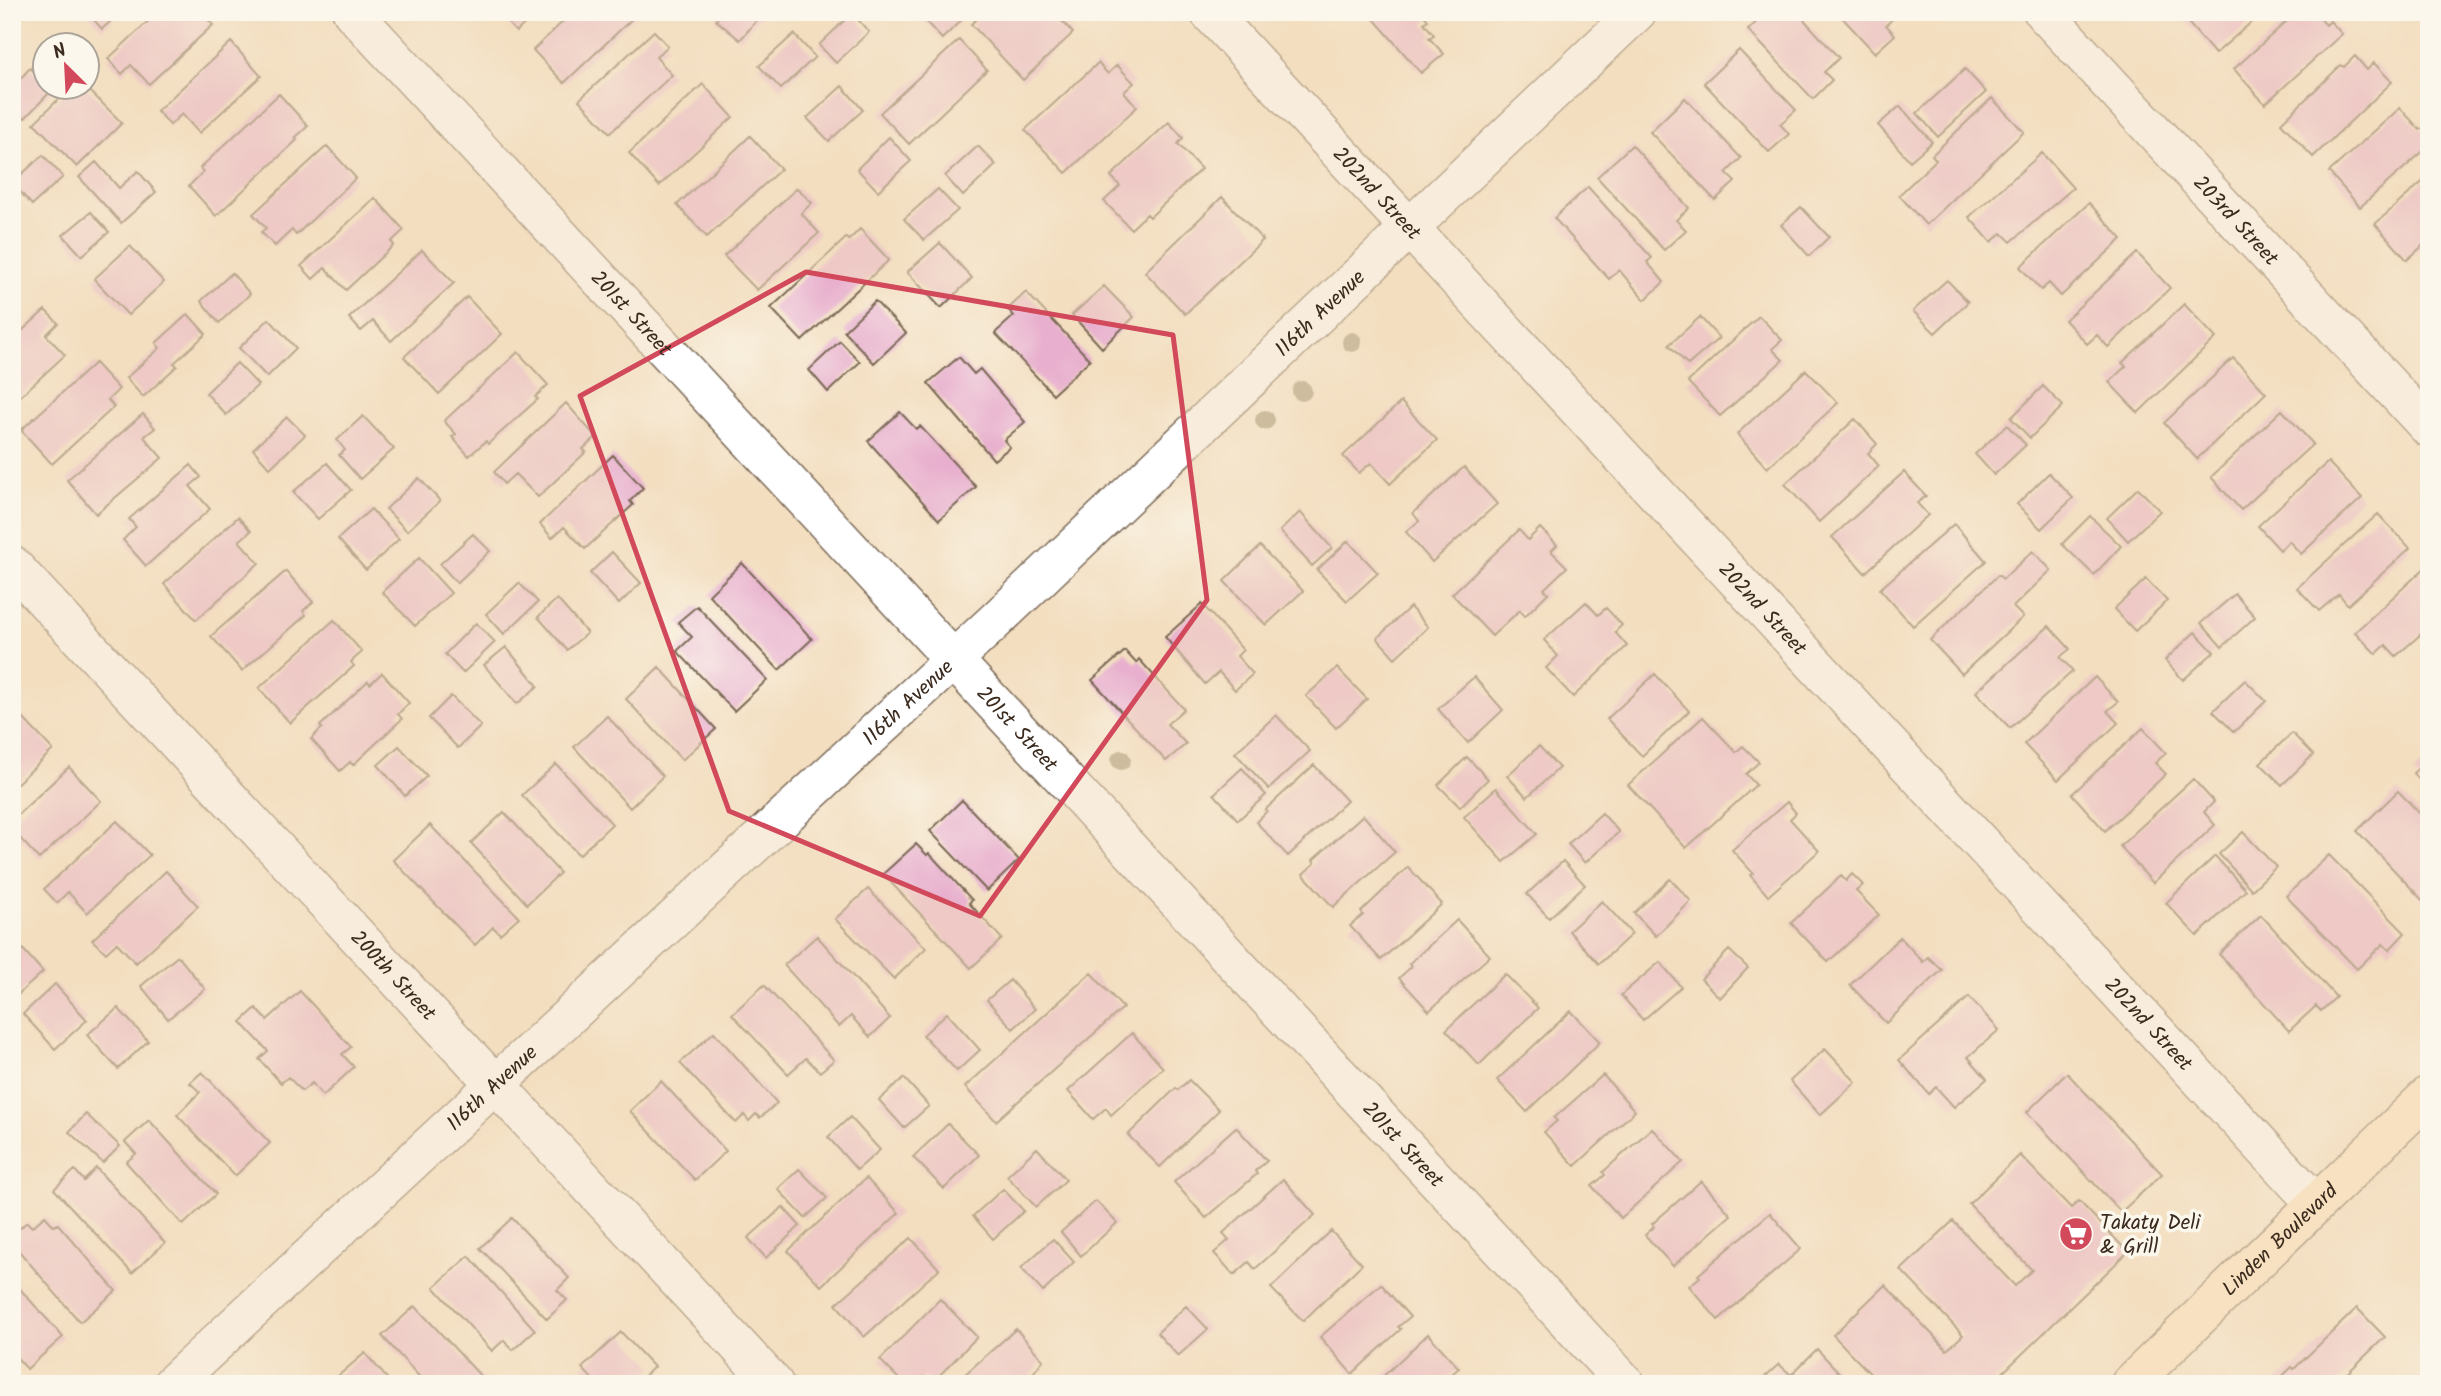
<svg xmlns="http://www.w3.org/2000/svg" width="2441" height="1396" font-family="Kalam,sans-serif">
<rect width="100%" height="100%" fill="#fbf7ec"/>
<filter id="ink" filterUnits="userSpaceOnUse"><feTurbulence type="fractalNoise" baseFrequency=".0143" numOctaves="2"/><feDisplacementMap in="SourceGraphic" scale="14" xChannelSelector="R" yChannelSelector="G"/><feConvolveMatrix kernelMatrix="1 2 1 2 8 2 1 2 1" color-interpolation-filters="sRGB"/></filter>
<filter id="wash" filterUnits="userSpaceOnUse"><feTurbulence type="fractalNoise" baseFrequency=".00686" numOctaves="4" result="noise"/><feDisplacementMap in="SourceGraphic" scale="28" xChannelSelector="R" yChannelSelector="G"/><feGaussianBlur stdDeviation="1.57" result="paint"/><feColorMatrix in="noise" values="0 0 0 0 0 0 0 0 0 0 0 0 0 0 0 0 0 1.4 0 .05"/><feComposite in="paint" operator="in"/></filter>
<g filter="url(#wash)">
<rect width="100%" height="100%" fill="#f3dec0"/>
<g id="blocks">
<path fill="#e8b0ce" d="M87 12H121L102 29Z
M158 12H201L213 25 149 84 131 65 122 74 108 59Z
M498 12H537L516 32Z
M573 12H636L637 14 564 83 533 50Z
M722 12H764L740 40 716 20Z
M917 12H970L942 39Z
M984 12H1054L1073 33 1023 80 971 24Z
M1368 12H1421L1428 20 1424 23 1434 35 1429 38 1444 54 1421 73Z
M1767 12H1797L1839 58 1824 72 1832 80 1813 99 1748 30Z
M1837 12H1900L1886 25 1895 35 1875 53Z
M2190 12H2263L2215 54 2184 18Z
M2297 12H2314L2326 25 2330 21 2342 34 2265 104 2234 69Z
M852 13 869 32 836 63 819 45Z
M654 31 668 46 656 57 672 75 610 133 579 100Z
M794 34 815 57 781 89 759 66Z
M959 40 987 70 909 144 880 113Z
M231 42 261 76 199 133 182 114 170 125 157 111Z
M1739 50 1796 110 1780 124 1789 134 1769 152 1704 83Z
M2355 56 2367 70 2374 63 2392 82 2313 157 2281 123 2341 65 2344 67Z
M1098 63 1108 74 1117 65 1134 83 1124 92 1137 107 1066 173 1025 130Z
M30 68 46 82V88L53 89 25 118 12 106V88Z
M1965 69 1986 92 1938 137 1917 113Z
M703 84 733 117 659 186 629 153Z
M842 86 863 110 829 141 807 118Z
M70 88H87L122 123 77 167 34 123Z
M279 94 308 126 295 138 297 140 216 216 189 186 203 172 200 168Z
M1685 98 1741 158 1726 173 1735 182 1715 200 1650 132Z
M1992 98 2024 132 1926 225 1899 195 1936 160 1932 155Z
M1900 106 1932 142 1910 161 1878 125Z
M2400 108 2420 130 2425 126 2429 130V146L2360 207 2329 172Z
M1169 122 1183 138 1178 144 1201 169 1150 217 1147 214 1131 229 1104 201 1120 186 1111 176Z
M750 136 781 169 707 237 677 205Z
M889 137 911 161 878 191 857 169Z
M1632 145 1689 208 1676 220 1686 230 1664 250 1597 177Z
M327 146 356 178 296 235 292 230 275 246 261 232 266 228 253 214Z
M978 146 996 165 963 196 945 176Z
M2042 153 2073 188 2011 242 2002 233 1991 242 1969 217Z
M43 155 63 177 32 205 12 183Z
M96 162 119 188 138 171 156 192 121 223 79 177Z
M2429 176V240L2407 260 2375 224Z
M1588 187 1652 258 1647 262 1664 282 1645 300 1619 270 1609 279 1554 218Z
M797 188 812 203 801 213 819 233 757 290 724 256Z
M938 189 958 210 924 240 904 219Z
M1222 197 1263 240 1185 314 1145 272Z
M375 198 404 230 391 242 394 245 346 290 325 268 313 279 301 266Z
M2089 203 2122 239 2061 296 2049 283 2041 290 2020 267Z
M1801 207 1829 237 1809 256 1781 225Z
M91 212 109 232 82 256 63 235Z
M860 229 889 260 802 341 771 308 846 238 849 240Z
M940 243 972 278 941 308 907 272Z
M130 246 164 282 128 315 94 279Z
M422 250 454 283 391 341 373 321 361 331 349 318Z
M2137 253 2170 288 2108 347 2097 335 2087 344 2065 320Z
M232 273 250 294 219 323 201 301Z
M1947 280 1968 302 1935 333 1913 311Z
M1104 286 1134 317 1102 348 1072 315Z
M1026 292 1090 360 1053 394 995 333 1014 316 1008 309Z
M467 297 502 334 439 394 404 357Z
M875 301 906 333 874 363 844 331Z
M2184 304 2216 338 2138 413 2109 382 2126 366 2122 363Z
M45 310 58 323 46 335 65 355 12 404V340Z
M188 314 206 334 174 363 177 366 143 397 126 378 160 348 156 343Z
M1759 316 1782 340 1772 349 1783 360 1720 416 1688 382Z
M1700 317 1719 338 1688 365 1669 345Z
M269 319 296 348 267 377 239 348Z
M840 341 860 362 828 392 809 370Z
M518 352 548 385 535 397 538 399 488 444 486 441 469 456 452 437 456 434 444 421Z
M959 357 974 374 980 369 1025 422 1004 440 1010 447 994 460 928 383Z
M2233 358 2266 393 2197 459 2164 423Z
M95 363 119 389 108 400 114 407 52 464 21 430Z
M237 363 258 385 226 415 206 393Z
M1806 370 1838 403 1767 468 1737 434Z
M2043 386 2063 406 2030 438 2011 418Z
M1401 402 1437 440 1390 484 1371 463 1359 473 1343 456Z
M566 403 596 437 583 449 586 452 538 497 515 474 504 484 494 472Z
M2282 410 2313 444 2241 510 2211 477Z
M900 412 916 429 920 426 976 487 939 520 868 441Z
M143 414 155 428 144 437 162 458 96 514 67 480Z
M363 416 394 449 360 479 339 455 345 450 337 440Z
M287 417 305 435 270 468 253 449Z
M1855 419 1877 444 1868 453 1879 466 1819 522 1785 484Z
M2007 425 2026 445 1994 475 1975 454Z
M613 455 643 488 630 501 633 505 585 549 564 527 552 538 540 524Z
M2328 462 2362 498 2301 554 2289 541 2280 550 2258 526Z
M327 463 351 490 318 519 293 492Z
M191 465 201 477 190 486 210 509 146 566 123 540 136 527 129 519Z
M1464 467 1497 504 1432 562 1406 532 1419 521 1413 513Z
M1904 472 1926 496 1917 503 1928 515 1865 573 1832 537Z
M2049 473 2073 498 2041 529 2017 504Z
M419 478 440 501 407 531 386 509Z
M2138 488 2160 511 2128 541 2107 518Z
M371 509 399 539 366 570 338 539Z
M1300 512 1332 548 1312 566 1280 531Z
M2378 514 2410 548 2348 605 2339 594 2319 611 2297 588Z
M2090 516 2121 546 2094 575 2062 544Z
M238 517 251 531 239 541 259 563 196 620 164 584Z
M1954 524 1986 561 1913 626 1880 589Z
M1540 528 1557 545 1551 551 1567 567 1544 589 1548 593 1525 616 1520 610 1492 636 1452 594 1519 530 1528 540Z
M473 534 490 551 457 583 440 564Z
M1348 541 1378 573 1347 601 1317 570Z
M1260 546 1303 591 1266 625 1224 581Z
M2033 551 2051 570 2013 607 2023 617 1962 674 1930 640 1998 575 2003 579Z
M612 552 641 583 619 604 590 573Z
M419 558 451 593 415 626 382 592Z
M742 563 812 639 779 670 709 595Z
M2427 566 2429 568V627L2396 656 2386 645 2376 654 2355 632Z
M286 571 313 602 303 611 306 615 242 671 211 636Z
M2146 579 2167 601 2135 631 2114 609Z
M519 583 538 602 504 634 486 614Z
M2235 594 2255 617 2222 647 2201 623Z
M557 599 587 633 567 650 538 617Z
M1586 602 1598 615 1606 608 1622 625 1615 632 1627 646 1573 697 1546 668 1558 656 1544 640Z
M1202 604 1243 650 1237 656 1253 674 1235 690 1219 672 1205 684 1165 637Z
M697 606 767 680 734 711 677 651 692 637 678 622Z
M1410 607 1428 627 1395 658 1377 638Z
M334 620 362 652 351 662 354 666 290 723 259 688Z
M476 623 495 642 463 673 445 654Z
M2049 626 2070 649 2060 657 2073 671 2010 728 1976 692Z
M2195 632 2214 652 2183 680 2165 660Z
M506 647 538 686 517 704 484 665Z
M1125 651 1136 663 1139 659 1184 709 1167 724 1186 744 1166 761 1092 680Z
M659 667 716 729 682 760 626 699Z
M1337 668 1367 699 1336 728 1306 696Z
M382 673 409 703 398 714 402 719 353 765 350 762 340 771 311 739 322 728 320 726 368 681 370 684Z
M1655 674 1689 711 1642 756 1607 719Z
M1474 677 1503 710 1468 743 1438 709Z
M2095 677 2118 702 2107 711 2118 723 2058 780 2024 744Z
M2245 680 2266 701 2234 732 2213 711Z
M451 696 481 726 458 748 429 718Z
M1276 715 1310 751 1269 789 1235 753Z
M607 716 663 776 630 808 574 747Z
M22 717 53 750 12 788V726Z
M1703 717 1736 752 1743 746 1759 762 1746 774 1756 785 1686 848 1628 785Z
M2143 728 2166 753 2155 763 2166 774 2105 831 2072 794Z
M2292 733 2313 755 2282 785 2260 763Z
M399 746 427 776 405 796 378 765Z
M1539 746 1559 768 1527 797 1507 776Z
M1467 757 1488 779 1460 807 1438 785Z
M2429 759V790L2413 773Z
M556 764 612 824 579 855 522 795Z
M1314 765 1347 801 1288 856 1256 822 1267 811 1265 810Z
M69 767 101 801 39 859 21 839 12 846V820Z
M1242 768 1266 795 1238 820 1214 794Z
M2193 779 2214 802 2204 812 2215 825 2153 883 2120 846Z
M1496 788 1537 834 1504 862 1464 817Z
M2398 791 2429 823 2427 905 2357 831Z
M962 800 1019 860 987 891 930 831Z
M1787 802 1796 813 1790 819 1819 851 1768 896 1750 875 1753 873 1732 850Z
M504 812 560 873 527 904 471 843Z
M1602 813 1619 832 1585 863 1568 844Z
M1363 815 1395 852 1333 907 1303 874 1315 863 1313 860Z
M117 821 150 855 87 913 68 892 57 903 44 889Z
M430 825 519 917 500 934 493 927 475 945 393 860Z
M2243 832 2276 867 2252 890 2219 854Z
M916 844 927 855 929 853 972 900 969 903 1002 939 971 968 883 874Z
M2329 855 2405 933 2389 950 2383 944 2357 969 2286 896Z
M2215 856 2246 890 2197 936 2166 903Z
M1563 861 1585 885 1549 918 1527 894Z
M1408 867 1442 904 1381 960 1350 926 1363 915 1361 912Z
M166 871 198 906 136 963 117 943 106 953 92 940Z
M1852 874 1863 885 1856 891 1879 915 1828 962 1791 923 1841 876 1846 881Z
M1670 879 1691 901 1656 936 1634 913Z
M868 889 926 948 894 979 835 919Z
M1602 901 1632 934 1599 964 1569 931Z
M2261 915 2336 997 2321 1011 2316 1006 2289 1031 2219 954Z
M1457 920 1490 956 1429 1011 1399 978 1412 966 1409 964Z
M817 936 890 1018 870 1037 851 1016 839 1027 784 965Z
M1900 937 1923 962 1928 957 1942 970 1886 1023 1850 985Z
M21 947 43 972 12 1000V955Z
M1729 950 1748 968 1720 998 1701 979Z
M178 956 205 989 168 1019 141 986Z
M1660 962 1681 987 1643 1020 1621 995Z
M1091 973 1123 1008 996 1121 965 1087Z
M1505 974 1538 1008 1479 1065 1446 1030Z
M1010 980 1035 1009 1013 1029 987 1000Z
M55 984 87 1020 55 1049 23 1014Z
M764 985 834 1060 820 1072 806 1058 788 1074 732 1014Z
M300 991 351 1047 342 1054 354 1067 323 1096 312 1083 302 1091 288 1077 281 1083 259 1059 268 1051 241 1022 256 1008 267 1020Z
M1969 997 1999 1030 1968 1057 1987 1079 1954 1107 1936 1087 1929 1094 1899 1060Z
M118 1008 148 1041 118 1069 87 1035Z
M1571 1011 1600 1042 1527 1112 1497 1080Z
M947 1013 980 1050 957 1071 923 1035Z
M714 1032 777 1103 760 1118 756 1114 749 1121 744 1115 736 1123 680 1063Z
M1132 1033 1163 1068 1111 1115 1106 1108 1093 1119 1068 1091Z
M1825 1049 1856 1082 1820 1115 1790 1081Z
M202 1072 270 1143 235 1176 177 1115 200 1092 190 1083Z
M2067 1073 2162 1174 2121 1212 2027 1112Z
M1603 1075 1635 1111 1575 1166 1544 1132 1557 1121 1554 1118Z
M904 1078 929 1106 904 1128 879 1100Z
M1189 1080 1219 1110 1160 1167 1128 1135 1176 1088 1178 1090Z
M661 1081 726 1151 695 1180 630 1111Z
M86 1114 120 1146 103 1163 69 1132Z
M850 1117 880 1150 857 1170 828 1137Z
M149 1120 216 1194 183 1225 126 1162 136 1154 125 1142Z
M948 1124 979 1155 944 1189 913 1157Z
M1236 1127 1267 1161 1255 1171 1257 1174 1206 1218 1174 1182Z
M1652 1128 1683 1162 1621 1218 1592 1186 1605 1175 1603 1172Z
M1037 1148 1066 1180 1036 1207 1007 1176Z
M2020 1155 2071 1208 2079 1201 2128 1252 1991 1384H1880L1833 1335 1885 1285 1947 1350 1963 1335 1901 1270 1953 1221 2015 1286 2032 1270 1969 1204Z
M96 1168 165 1243 132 1273 54 1189 75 1170 84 1181Z
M799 1169 827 1198 805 1218 778 1189Z
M866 1178 899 1213 821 1286 788 1251Z
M1283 1179 1315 1215 1255 1269 1249 1262 1234 1275 1214 1253 1229 1240 1223 1233Z
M1701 1181 1731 1215 1673 1266 1645 1235 1654 1227 1652 1224Z
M1003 1189 1024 1211 993 1239 973 1216Z
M1096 1201 1117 1223 1081 1256 1061 1232Z
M783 1207 800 1226 766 1258 748 1238Z
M1770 1213 1801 1249 1718 1320 1689 1286 1700 1277 1698 1275Z
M45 1216 54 1226 58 1224 116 1291 80 1322 12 1243V1235L27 1222 32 1227Z
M512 1218 569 1278 557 1290 567 1300 547 1319 480 1248Z
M1331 1231 1362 1264 1303 1321 1271 1288Z
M911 1238 939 1269 864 1337 836 1304Z
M1053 1239 1074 1262 1043 1292 1021 1268Z
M469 1256 535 1330 513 1350 504 1340 492 1351 434 1287Z
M12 1280 63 1337 27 1369 12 1352Z
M1381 1284 1410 1317 1398 1327 1401 1329 1352 1374 1320 1337Z
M940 1299 977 1337 931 1384 924 1377 917 1384H904L880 1360Z
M415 1306 459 1353 488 1384H465L462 1380 458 1384H426L382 1336Z
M1186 1306 1208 1329 1178 1356 1157 1333Z
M2357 1308 2385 1337 2336 1384H2274L2292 1367 2294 1369Z
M1016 1329 1043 1360 1025 1384H954Z
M621 1332 654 1367 636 1384H597L582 1368Z
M1428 1334 1459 1368 1446 1379 1448 1381 1446 1384H1375Z
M1817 1349 1850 1384H1757L1779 1364 1791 1375Z
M365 1353 392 1384H335L332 1381Z"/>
</g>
</g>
<g filter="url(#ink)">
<use href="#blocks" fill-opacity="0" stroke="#7b6957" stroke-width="2"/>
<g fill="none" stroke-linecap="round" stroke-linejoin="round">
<g stroke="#7b6957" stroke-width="41">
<g id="street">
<path id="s1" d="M352 12 1626 1384"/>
<path id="s2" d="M1209 12 2316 1204"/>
<path id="s3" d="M2043 12 2429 428"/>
<path id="s4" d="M12 565 774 1384"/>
<path id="s5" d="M172 1384 994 622 1637 12"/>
</g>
</g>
<g stroke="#7b6957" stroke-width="41">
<g id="secondary">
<path id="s6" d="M2130 1384 2429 1095"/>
</g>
</g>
<use href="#street" stroke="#fff" stroke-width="38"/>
<use href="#secondary" stroke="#fce5c4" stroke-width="38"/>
</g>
<g fill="#a09574">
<circle cx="1352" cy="342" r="10"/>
<circle cx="1302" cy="391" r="10"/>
<circle cx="1265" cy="420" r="10"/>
<circle cx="1121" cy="760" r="10"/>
</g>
</g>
<path d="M0 0H2441V1396H0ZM806 272 1173 335 1207 600 980 916 729 811 580 396Z" fill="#f3dec0" fill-opacity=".55" fill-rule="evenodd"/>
<path fill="none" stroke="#d1495b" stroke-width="5" stroke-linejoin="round" d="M806 272 1173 335 1207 600 980 916 729 811 580 396Z"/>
<defs>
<g id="supermarket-disc" transform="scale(1.75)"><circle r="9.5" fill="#d1495b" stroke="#fbf7ec"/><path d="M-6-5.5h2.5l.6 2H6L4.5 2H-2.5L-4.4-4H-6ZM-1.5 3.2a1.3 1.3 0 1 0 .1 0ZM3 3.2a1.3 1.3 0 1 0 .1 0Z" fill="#fff"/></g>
</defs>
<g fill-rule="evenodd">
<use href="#supermarket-disc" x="2076" y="1234"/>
</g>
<g text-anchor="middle" stroke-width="7" stroke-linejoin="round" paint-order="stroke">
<g font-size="21" fill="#3b2a1e" stroke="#fbf7ec">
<text dy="7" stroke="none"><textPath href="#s2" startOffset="247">202nd Street</textPath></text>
<text dy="7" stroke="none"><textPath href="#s3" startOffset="284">203rd Street</textPath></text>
<text dy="7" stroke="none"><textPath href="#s5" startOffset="1570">116th Avenue</textPath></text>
<text dy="7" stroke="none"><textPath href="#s1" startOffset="411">201st Street</textPath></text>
<text dy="7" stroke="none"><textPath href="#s2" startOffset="814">202nd Street</textPath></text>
<text dy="7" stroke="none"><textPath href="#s5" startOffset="1003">116th Avenue</textPath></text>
<text dy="7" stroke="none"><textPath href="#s1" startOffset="978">201st Street</textPath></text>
<text dy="7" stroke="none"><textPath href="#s4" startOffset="560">200th Street</textPath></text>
<text dy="7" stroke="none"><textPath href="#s2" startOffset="1381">202nd Street</textPath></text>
<text dy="7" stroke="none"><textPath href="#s5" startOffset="436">116th Avenue</textPath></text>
<text dy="7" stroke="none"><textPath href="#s1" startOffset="1545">201st Street</textPath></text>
<text dy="7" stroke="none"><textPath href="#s6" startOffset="208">Linden Boulevard</textPath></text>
</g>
<g font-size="21" fill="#3b2a1e" stroke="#fbf7ec" text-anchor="start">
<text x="2100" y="1229">Takaty Deli<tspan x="2100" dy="24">&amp; Grill</tspan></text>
</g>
</g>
<rect width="2441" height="1396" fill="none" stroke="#fbf7ec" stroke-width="42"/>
<g transform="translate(66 66) rotate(336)"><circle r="33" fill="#fbf7ec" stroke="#aea59a" stroke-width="2"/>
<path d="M0-5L12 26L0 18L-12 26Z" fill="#d1495b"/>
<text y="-10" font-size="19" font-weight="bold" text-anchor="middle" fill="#3b2a1e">N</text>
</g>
</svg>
